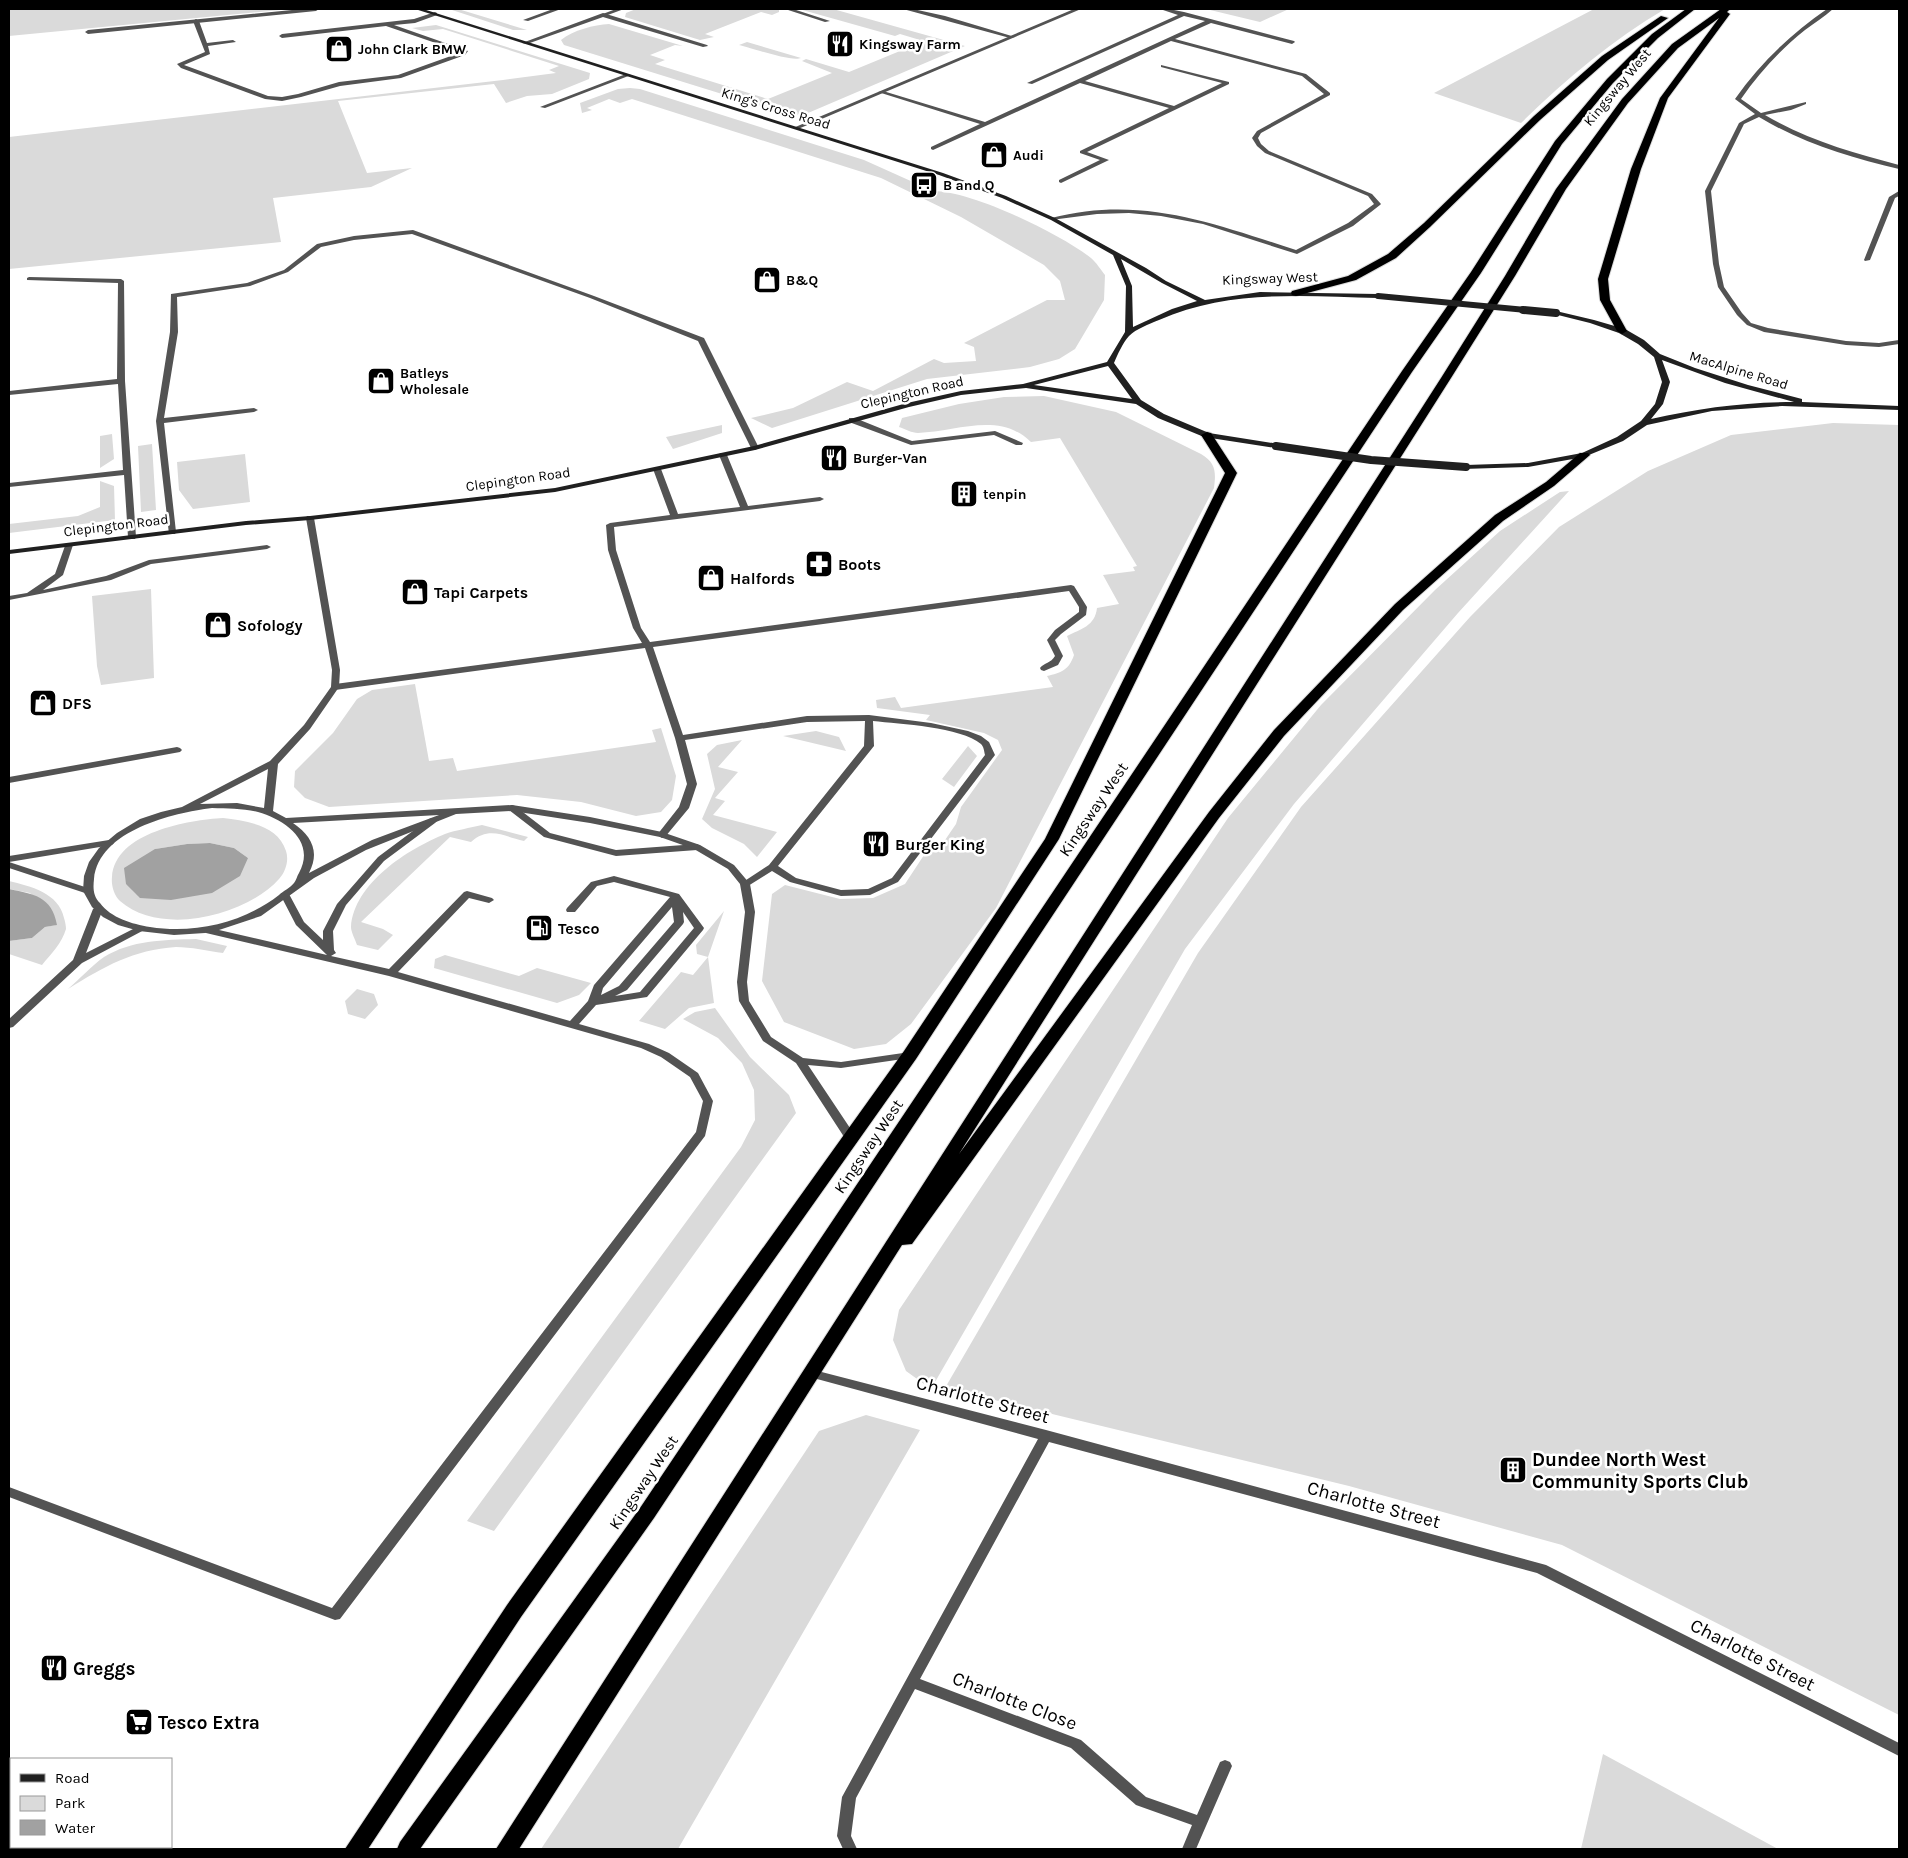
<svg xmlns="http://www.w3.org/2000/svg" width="1908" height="1858" font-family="Karla,sans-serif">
<rect width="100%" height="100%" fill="#fff"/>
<path fill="#dadada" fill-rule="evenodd" d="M9 9H291L9 36Z
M449 9H458L527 30H513Z
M636 9H779V12L772 15 761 12 705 34 714 37 700 40 625 17 626 13Z
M799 9H833L965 46 808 113 795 115 783 113 564 45 561 40C573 30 594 25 609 24L683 46 675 45 650 55 665 60 655 64 768 99 832 73 802 61 806 59 849 72 900 51 896 50 920 40 900 34 895 36Z
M1206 9H1289L1260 22Z
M1594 9H1665C1612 40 1565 80 1521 123L1434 93Z
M436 25 590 73 589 79 552 94 527 96 506 103 494 84 338 101 367 173 412 168 371 187 273 198 281 242 9 269V137L503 80 556 73 549 70 559 66 443 29 423 31 412 28Z
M747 42 801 58C791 62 752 48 739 45Z
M630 88 640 89 864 160 933 191C972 191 1059 233 1091 258 1096 262 1101 270 1105 275L1104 300 1075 349 1059 359 1030 367 927 379 772 428 751 418 793 408 847 382 873 391 934 359 944 363 976 361 974 347 964 343 1047 300H1065L1060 281 1044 265 961 217 881 178 632 99 620 103 609 99 587 108 592 110 582 113 580 103 618 89Z
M1044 396 1116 412 1201 454C1216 463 1216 472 1214 488L996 908 911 1024 886 1044 854 1049 784 1022 762 981 772 894 785 885 840 899 873 898 905 884 924 855 943 843 956 824 961 807 1002 750 998 740 984 733 926 720 930 715 877 708 876 700 895 697 901 708 1053 687 1047 676C1061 673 1069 670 1074 655L1067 636C1081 629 1095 626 1097 608L1119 604 1103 575 1135 571 1133 567 1137 566 1060 438 1031 442C999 411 956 432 918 433 912 433 905 429 899 427L902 418 959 404 1004 397Z
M1833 423 1899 425V1715L1562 1545 1349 1486 945 1388 1198 953 1301 807 1470 617 1559 527 1648 471 1731 435Z
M722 425V433L673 449 666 437Z
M112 434 114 459 100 468V436Z
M152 444 156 510 141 512 138 446Z
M245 454 250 502 193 509 179 490 177 462Z
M100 481 114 486 115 520 9 533V524L78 516 100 507Z
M1569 491 1458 613 1294 804 1185 949 931 1389 906 1371 893 1340 899 1310 1228 818 1321 705 1435 590 1500 531 1560 492Z
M151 589 154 678 101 685 97 666 92 596Z
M415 684 429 761 453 758 457 771 656 742 652 730 661 728 676 776 672 800 661 812 636 816 581 802 517 795 329 807 305 798 294 787 295 771 333 733 357 699 372 690Z
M816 731 839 737 846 751 783 736Z
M742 740 718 767 738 772 715 798 725 801 713 815 777 832 757 857 744 844 712 828 702 819 715 789 707 754 717 745Z
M968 746 977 756 954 787 942 779Z
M223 818C247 821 278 825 286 851 289 860 286 871 279 879 246 916 161 937 120 901 114 895 111 885 112 877 115 832 189 820 223 818ZM210 843 234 848 248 858 155 849 187 844Z
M482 825 528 837 524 841C503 836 489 826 471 842L450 837 361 922 383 929 393 935 378 950 357 945C355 939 351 932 351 927 354 883 408 849 445 834 456 830 470 828 482 825Z
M9 881C30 886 59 893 64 918 65 921 66 926 66 929 62 943 51 954 42 965L9 954V941L32 938 45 927 56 925 30 893 9 889Z
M724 911 708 957 714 1003 689 1008 665 1029 639 1021 681 972 693 975 708 957 697 954 696 945Z
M196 939 227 946 223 953C208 951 191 947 176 947 133 950 105 966 68 989 80 979 91 966 104 957 132 940 163 940 196 939Z
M445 955 519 976 537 968 591 983 579 995 557 1003 434 968 435 959Z
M357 989 374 994 378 1005 365 1019 348 1014 345 1001Z
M715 1008 750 1057 789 1095 796 1113 494 1531 467 1521 741 1147 755 1120 754 1090 742 1063 718 1038 683 1019 695 1012Z
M866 1415 920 1430 678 1849H541L819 1431Z
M1603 1754 1778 1849H1581Z"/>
<path fill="#a1a1a1" d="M210 843 234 848 248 858 240 876 212 893 171 900 140 898 126 884 124 868 155 849 187 844Z
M9 889C33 894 52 896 57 925L45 927 32 938 9 941Z"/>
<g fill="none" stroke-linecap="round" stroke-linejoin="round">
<g stroke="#dbdbdb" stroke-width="2">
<path id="highway" d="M1686 9H1695L1658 38 1613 83 1562 144 1481 273 1412 372 654 1518 420 1849H397L400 1842 640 1508 1402 371 1471 272 1555 141 1607 79 1652 34Z
M1721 9H1730L1727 12 1730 14 1668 98 1641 169 1608 279 1610 300 1627 331 1622 334 1617 331 1600 300 1598 279 1631 169 1660 98 1719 18 1678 48 1628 103 1566 189 1515 276 1451 378 959 1154 1209 812 1274 730 1395 604 1495 515 1546 482 1580 453H1588L1590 455 1554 486 1503 521 1403 610 1284 736 1219 818 912 1244 902 1245 519 1849H496L1441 378 1505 276 1556 189 1622 99 1672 44Z
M1661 16 1668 18 1608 60 1540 120 1430 227 1396 258 1356 280 1296 296 1292 295 1291 293 1292 291 1348 276 1388 254 1424 223 1534 116 1602 56Z
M1207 432 1211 433 1237 473 1059 839 916 1059 521 1617 368 1849H345L507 1605 904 1051 1045 839 1225 473 1201 435Z"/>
</g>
<path fill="#535353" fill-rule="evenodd" d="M553 9H561L528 21 523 20Z
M616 9H624L605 16 600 15Z
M785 9H793L830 21 825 22Z
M903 9H913L945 16 1015 37 1010 38Z
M1160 9H1169L1184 12 1294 41 1295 42 1292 44 1211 23 1175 39 1306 74 1330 93V95L1261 133 1258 138 1261 144 1269 151 1372 194 1381 204 1380 205 1353 226 1297 254 1203 224 1161 216 1129 213 1097 214 1051 220V218C1142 195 1211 223 1296 250L1348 223 1374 204 1368 196 1265 153 1257 146 1252 138 1257 131 1324 94 1302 76 1171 41 1085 81 1174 106 1222 83 1161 67V65L1229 82V84L1087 152 1109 160 1061 183 1059 182V180L1100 160 1080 153V151L1169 108 1080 83 933 150 931 149V147L980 124 878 92 883 91 985 122 1205 21 1184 16 1032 84 1027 83 1178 15Z
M1827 9H1833C1824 17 1814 23 1805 30 1780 50 1759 73 1741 99L1761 113 1806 102V104L1791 110 1765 115C1807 140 1853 153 1899 165V169C1851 158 1802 143 1759 117L1744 124 1711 191 1719 264 1724 287 1742 313 1751 323 1768 328 1846 341 1879 343 1899 340V344L1879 347 1846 345 1764 332 1747 325 1737 315 1718 287 1713 264 1705 191 1739 123 1755 114 1735 99C1760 63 1791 34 1827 9Z
M435 12 437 13V15L415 23 394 25 468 51 465 55 401 78 340 86 301 97 282 101 265 99 181 68 177 64 205 52 193 21 196 19 199 21 207 43 233 40 236 42 208 46 210 54 184 65 268 96 282 97 298 94 339 82 398 75 462 52 386 26 282 38 279 36 282 34 414 19Z
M626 74 631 75 545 108 540 107Z
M1899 191V196L1895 198 1870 260 1865 261 1864 260 1889 197Z
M413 230 594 296 704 338 759 448 755 450 751 448 698 341 590 298 412 234 354 240 321 247 288 272 250 286 177 297 178 332 164 418 254 408 258 410 254 412 164 423 176 532 175 534H169L156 421 170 332 171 294 247 283 284 270 317 244 354 236Z
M29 277 121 279 124 281 125 381 136 537 135 539H132L128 537 124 475 9 487V483L123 470 118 384 9 395V391L117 379 118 283 27 280V278Z
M849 418H855L912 441 995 431 1023 443 1022 445H1016L994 435 911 445 849 422Z
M720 453H723L727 455 748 506 820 497 824 499 820 501 614 527 616 550 641 628 650 642 1071 585 1074 586 1087 607 1086 615 1061 634 1055 640 1063 656 1058 665 1044 671 1041 670 1040 668C1044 663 1051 663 1055 656L1047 640 1055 630 1079 612V607L1069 591 653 647 683 735 807 716 869 715 931 723 968 731 981 736 989 742 995 755 898 882 870 895 841 896 790 882 772 871 748 886 745 887 740 884 769 865 864 746 865 721 807 722 685 740 697 784 689 808 665 837 662 838 657 835 679 807 687 784 675 738 645 648 335 690 331 687 335 684 642 643 633 628 608 550 606 525 610 523 670 515 653 469 657 467 661 469 678 514 740 507 719 455ZM873 721C900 724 961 727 981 744 984 747 984 751 985 755L892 878 868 889 841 890 796 878 778 866 874 746Z
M66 543H69L73 545 63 575 43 590 106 576 149 560 267 545 271 547 267 549 151 564 111 580 9 600V596L27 593 55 574Z
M177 747 180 748 182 750 180 752 9 783V777Z
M512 805 515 806 550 833 616 850 697 844 702 847 697 850 616 856 544 837 509 810 507 808Z
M432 818 435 819 437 821 435 823 384 861 346 905 333 931 334 950 336 953 331 956 389 969 464 892 467 891 492 898 494 900 489 903 469 898 398 972 570 1021 588 1001 594 985 670 897 614 882 597 886 575 912H567L566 910 567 908 591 882 614 876 679 894 704 928 703 930 647 997 596 1005 579 1024 649 1044 669 1053 698 1073 713 1101 705 1136 340 1619 335 1620 9 1497V1487L332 1608 696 1132 703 1101 690 1077 661 1057 641 1048 389 976 206 933 201 930 206 927 327 955 296 925 281 896 283 894H289L304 922 323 940V931L337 904 378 857 429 819ZM672 907 674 922 619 986 601 995 603 988ZM683 912 694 928 640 992 615 996 627 990 683 924 684 922Z
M109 840 114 843 112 845 9 862V856Z
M9 862 91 889 93 891 91 893H85L9 868Z
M98 906 103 909 86 953 137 927 141 926 146 929 82 963 13 1027 9 1028V1019L73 960 93 909Z"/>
<path fill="#535353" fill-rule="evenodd" d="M302 9H319L316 11 88 34 85 32 88 30Z
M1074 9H1081L798 129 793 128Z
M603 13 707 45 708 46 703 47 603 17 527 44 522 43Z
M307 516H310L314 518 340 670 339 687 310 729 278 764 273 811 286 818 512 805 590 817 662 832 700 845 734 865 750 884 755 912 747 982 749 1001 771 1037 803 1058 841 1062 910 1052 915 1055 910 1058 841 1068 808 1065 858 1140 856 1143H848L796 1063 763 1041 739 1001 737 982 745 912 740 884 728 869 694 849 660 837 590 823 512 811 456 814 366 850 314 878 261 916 219 930 205 933 174 935 139 931 118 925 103 917 92 907 83 891 84 876 89 862 99 848 117 833 140 819 161 812 182 807 270 761 304 725 331 687 332 670 306 518ZM268 769 264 808 237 803 200 804ZM212 808C228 809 243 808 258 812 286 820 316 842 299 873 297 876 296 881 294 883 290 888 283 891 279 895 243 923 195 934 150 927 132 924 111 918 100 903 93 896 93 888 94 879 99 830 173 813 212 808ZM439 815 372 840 309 873C320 852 312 836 293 823Z
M810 1369 1046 1430 1546 1565 1899 1743V1756L1537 1573 1049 1442 920 1679 1081 1740 1146 1797 1197 1815 1220 1762 1225 1760 1230 1762 1232 1766 1196 1849H1182L1192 1825 1136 1805 1071 1748 915 1689 856 1798 851 1836 857 1849H843L837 1836 842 1797 1038 1439 806 1376 804 1373 806 1370Z"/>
<path fill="#202020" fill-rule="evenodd" d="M415 9H423L943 173 1006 196 1055 218 1146 268 1166 281 1205 300 1260 292 1378 294 1381 296 1378 298C1304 296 1228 289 1159 320 1149 324 1136 329 1129 336 1122 344 1118 354 1114 363L1141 400 1164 414 1209 433 1279 444V448H1276L1204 437 1158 418 1136 404 1026 388 961 395 909 407 755 450 555 492 310 520 246 525 9 554V550L246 521 310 516 555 488 754 446 907 403 961 391 1023 384 1107 362 1125 332 1126 286 1113 255 1051 220 1002 198 939 175ZM1121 259 1162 283 1197 301 1172 309 1133 327 1132 286ZM1108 366 1132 399 1034 385Z
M1556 311 1594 320 1625 329 1644 340 1660 354 1695 368 1748 385 1802 399V402L1899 406V410L1782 406 1712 411 1647 425 1623 441 1584 457 1528 467 1463 469V465H1466L1528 463 1582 453 1617 437 1641 421 1655 404 1662 382 1654 357 1638 344 1619 333 1590 323 1554 314 1553 313ZM1662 360 1725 383 1794 402C1745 402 1699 408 1651 419L1663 404 1670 382Z"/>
<use href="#highway" fill="#000" fill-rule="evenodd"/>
<path stroke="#202020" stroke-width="6" d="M1378 296 1536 311"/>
<path stroke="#202020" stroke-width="8" d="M1523 310 1556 313
M1276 446 1371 460 1466 467"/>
</g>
<defs>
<g id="restaurant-square" transform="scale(1.4375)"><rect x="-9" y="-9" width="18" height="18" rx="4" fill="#000" stroke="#fff"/><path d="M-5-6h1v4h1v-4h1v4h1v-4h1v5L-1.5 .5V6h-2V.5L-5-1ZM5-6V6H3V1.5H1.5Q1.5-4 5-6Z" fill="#fff"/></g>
<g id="shop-square" transform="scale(1.4375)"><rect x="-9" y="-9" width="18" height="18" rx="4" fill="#000" stroke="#fff"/><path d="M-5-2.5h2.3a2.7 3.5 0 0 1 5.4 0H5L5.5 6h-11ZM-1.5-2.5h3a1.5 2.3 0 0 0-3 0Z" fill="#fff"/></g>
<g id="bus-square" transform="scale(1.4375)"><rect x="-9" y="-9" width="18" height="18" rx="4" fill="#000" stroke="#fff"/><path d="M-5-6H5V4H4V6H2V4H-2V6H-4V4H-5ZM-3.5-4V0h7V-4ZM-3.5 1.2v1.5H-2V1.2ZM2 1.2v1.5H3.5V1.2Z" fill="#fff"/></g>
<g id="building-square" transform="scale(1.4375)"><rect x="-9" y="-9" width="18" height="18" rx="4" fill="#000" stroke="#fff"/><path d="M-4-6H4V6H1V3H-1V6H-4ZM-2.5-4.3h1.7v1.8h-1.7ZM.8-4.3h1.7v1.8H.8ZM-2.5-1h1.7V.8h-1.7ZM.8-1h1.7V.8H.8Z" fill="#fff"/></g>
<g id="pharmacy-square" transform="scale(1.4375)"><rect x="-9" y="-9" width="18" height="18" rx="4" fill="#000" stroke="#fff"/><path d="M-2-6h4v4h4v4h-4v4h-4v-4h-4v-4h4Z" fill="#fff"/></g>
<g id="fuel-square" transform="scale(1.4375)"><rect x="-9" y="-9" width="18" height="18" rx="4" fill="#000" stroke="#fff"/><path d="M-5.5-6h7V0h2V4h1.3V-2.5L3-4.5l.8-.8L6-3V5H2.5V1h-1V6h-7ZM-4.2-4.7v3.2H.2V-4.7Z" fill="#fff"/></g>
<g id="supermarket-square" transform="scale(1.4375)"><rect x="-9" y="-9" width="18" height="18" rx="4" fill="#000" stroke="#fff"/><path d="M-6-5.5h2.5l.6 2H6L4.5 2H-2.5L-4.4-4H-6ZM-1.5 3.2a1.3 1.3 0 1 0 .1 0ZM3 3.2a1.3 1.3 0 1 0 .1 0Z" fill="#fff"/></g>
</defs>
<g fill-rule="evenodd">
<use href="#restaurant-square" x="840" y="44"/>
<use href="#shop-square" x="339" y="49"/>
<use href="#shop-square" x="994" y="155"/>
<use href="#bus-square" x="924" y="185"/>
<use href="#shop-square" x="767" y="280"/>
<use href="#shop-square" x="381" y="381"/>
<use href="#restaurant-square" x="834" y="458"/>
<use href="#building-square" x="964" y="494"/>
<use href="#pharmacy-square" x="819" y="564"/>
<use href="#shop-square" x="711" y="578"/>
<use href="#shop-square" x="415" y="592"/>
<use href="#shop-square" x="218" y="625"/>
<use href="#shop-square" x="43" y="703"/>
<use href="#restaurant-square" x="876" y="844"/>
<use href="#fuel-square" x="539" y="928"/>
<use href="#building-square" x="1513" y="1470"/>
<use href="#restaurant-square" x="54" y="1668"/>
<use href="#supermarket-square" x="139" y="1722"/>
</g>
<g text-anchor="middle" stroke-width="5" stroke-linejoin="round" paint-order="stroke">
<g font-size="14" font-weight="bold" fill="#000" stroke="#fff" text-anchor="start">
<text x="859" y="49">Kingsway Farm</text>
<text x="358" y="54">John Clark BMW</text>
<text x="1013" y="160">Audi</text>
<text x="943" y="190">B and Q</text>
<text x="786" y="285">B&amp;Q</text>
<text x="400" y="378">Batleys<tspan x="400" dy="16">Wholesale</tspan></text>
<text x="853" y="463">Burger-Van</text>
<text x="983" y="499">tenpin</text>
</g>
<g font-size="14" fill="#000" stroke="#fff">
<text transform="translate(1617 87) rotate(-50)" y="5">Kingsway West</text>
<text transform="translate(776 108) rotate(17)" y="5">King's Cross Road</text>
<text transform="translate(1270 278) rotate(-2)" y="5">Kingsway West</text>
<text transform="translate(1739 370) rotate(17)" y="5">MacAlpine Road</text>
<text transform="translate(912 392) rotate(-13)" y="5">Clepington Road</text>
<text transform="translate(518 479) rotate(-8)" y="5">Clepington Road</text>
<text transform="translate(116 525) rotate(-7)" y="5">Clepington Road</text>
</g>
<g font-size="16" font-weight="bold" fill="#000" stroke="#fff" text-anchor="start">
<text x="838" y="570">Boots</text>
<text x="730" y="584">Halfords</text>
<text x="434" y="598">Tapi Carpets</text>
<text x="237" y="631">Sofology</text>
<text x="62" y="709">DFS</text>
<text x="895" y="850">Burger King</text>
<text x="558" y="934">Tesco</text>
</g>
<g font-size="16" fill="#000" stroke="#fff">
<text transform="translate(1093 809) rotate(-56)" y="6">Kingsway West</text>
<text transform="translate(868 1146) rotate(-56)" y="6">Kingsway West</text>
<text transform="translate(643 1482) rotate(-56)" y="6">Kingsway West</text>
</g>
<g font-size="19" fill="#000" stroke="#fff">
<text transform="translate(983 1399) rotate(15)" y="7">Charlotte Street</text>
<text transform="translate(1374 1504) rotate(15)" y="7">Charlotte Street</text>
<text transform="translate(1753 1654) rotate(27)" y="7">Charlotte Street</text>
<text transform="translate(1015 1700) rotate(21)" y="7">Charlotte Close</text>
</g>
<g font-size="19" font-weight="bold" fill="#000" stroke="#fff" text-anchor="start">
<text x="1532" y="1466">Dundee North West<tspan x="1532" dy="22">Community Sports Club</tspan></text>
<text x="73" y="1675">Greggs</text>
<text x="158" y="1729">Tesco Extra</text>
</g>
</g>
<rect width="1908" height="1858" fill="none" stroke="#000000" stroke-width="20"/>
<rect x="10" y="1758" width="162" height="90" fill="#ffffff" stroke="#999999"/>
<rect x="20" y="1774" width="25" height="8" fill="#202020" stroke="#999999"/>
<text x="55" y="1783" font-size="15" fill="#000000">Road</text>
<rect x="20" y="1796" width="25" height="15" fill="#dadada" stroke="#999999"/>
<text x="55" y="1808" font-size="15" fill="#000000">Park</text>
<rect x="20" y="1820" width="25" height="15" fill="#a1a1a1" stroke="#999999"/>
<text x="55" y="1833" font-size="15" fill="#000000">Water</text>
</svg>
